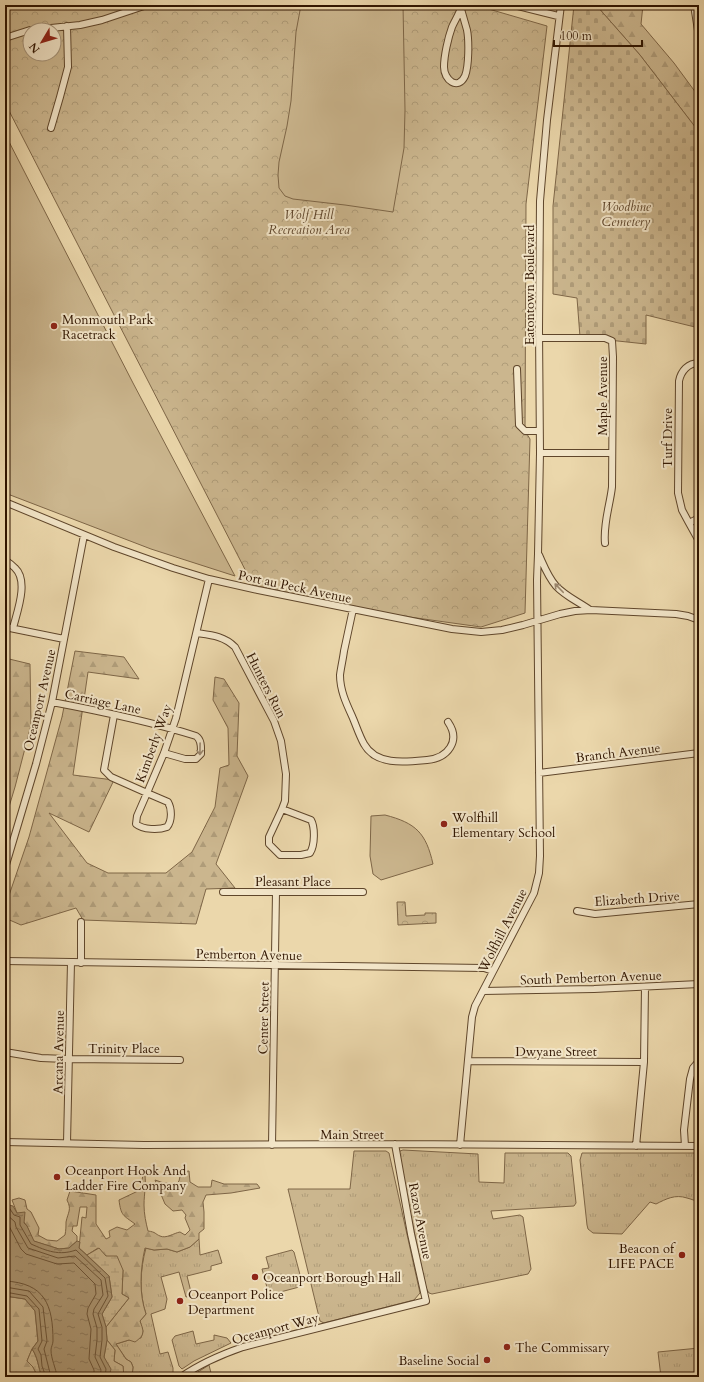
<svg xmlns="http://www.w3.org/2000/svg" width="704" height="1382" font-family="Cardo,serif">
<defs>
<pattern id="grass-tufts" width="24" height="20" patternUnits="userSpaceOnUse"><rect width="24" height="20" fill="#cbb68e"/><path d="M3 7l-1-3M5 7V3M7 7l1-3M15 17l-1-3M17 17v-4M19 17l1-3" fill="none" stroke="#af9c79"/></pattern>
<pattern id="forest-firs" width="22" height="20" patternUnits="userSpaceOnUse"><rect width="22" height="20" fill="#cbb68e"/><path d="M5 1l3.5 6h-7zM16 11l3.5 6h-7z" fill="#af9c79"/></pattern>
<pattern id="wetland-marsh" width="20" height="14" patternUnits="userSpaceOnUse"><rect width="20" height="14" fill="#cbb68e"/><path d="M1 5h8M5 5V1M11 12h8M15 12V8" fill="none" stroke="#af9c79"/></pattern>
<pattern id="cemetery-stones" width="16" height="16" patternUnits="userSpaceOnUse"><rect width="16" height="16" fill="#cbb68e"/><path d="M2 7V4a2 2 0 0 1 4 0v3zM10 15v-3a2 2 0 0 1 4 0v3z" fill="#af9c79"/></pattern>
<pattern id="park-crowns" width="20" height="18" patternUnits="userSpaceOnUse"><rect width="20" height="18" fill="#cbb68e"/><path d="M2 6a3 3 0 1 1 6 0M12 15a3 3 0 1 1 6 0" fill="none" stroke="#af9c79"/></pattern>
<pattern id="water-ripples" width="26" height="14" patternUnits="userSpaceOnUse"><rect width="26" height="14" fill="#ab9571"/><path d="M2 4q2-2 4 0t4 0M15 11q2-2 4 0t4 0" fill="none" stroke="#8c785a"/></pattern>
</defs>
<rect width="100%" height="100%" fill="#ebd7ab"/>
<filter id="stains"><feTurbulence type="fractalNoise" baseFrequency=".005" numOctaves="4"/><feColorMatrix values="0 0 0 0 .2 0 0 0 0 .09 0 0 0 0 .02 0 0 0 .5 -.17"/></filter>
<radialGradient id="worn" r=".72"><stop offset=".6" stop-color="#630" stop-opacity="0"/><stop offset="1" stop-color="#630" stop-opacity=".3"/></radialGradient>
<path fill="url(#grass-tufts)" stroke="#7e6647" d="M403 1150 478 1154 479 1182 504 1183 505 1153H568L571 1156 576 1203 574 1206 491 1211 493 1219 520 1215 523 1217 531 1269 528 1274 432 1294 429 1293 426 1288 398 1155 400 1151Z
M354 1151H386L389 1153 420 1293 414 1300 324 1323 320 1321 288 1189H350Z
M582 1153H699V1202C696 1201 691 1199 687 1198 675 1194 666 1199 656 1204L650 1202 622 1234 593 1233 588 1229 587 1225 580 1160Z
M199 1239 200 1255 218 1250 222 1263 211 1266V1270L187 1276 192 1296 186 1297 179 1272 161 1277 167 1299 165 1309 151 1314 160 1354 168 1352 173 1368V1375L170 1377H145L140 1372 132 1377 133 1367 131 1362 126 1359 116 1344 129 1340 141 1338 143 1331 140 1321 146 1314C139 1294 140 1269 146 1248L154 1250 167 1249 177 1252 190 1247Z
M292 1250 294 1252 303 1286 269 1295 262 1269 269 1268 266 1257Z
M193 1331 196 1344 214 1340V1335L227 1338 231 1343 194 1361 182 1369 179 1366 172 1340 175 1336Z
M699 1348V1377H661L658 1352Z
M209 1365 212 1377H190Z"/>
<path fill="url(#forest-firs)" stroke="#7e6647" d="M596 5H643L641 24 674 63 699 97V132L640 55Z
M75 651 124 657 139 679 88 672 73 775 114 780 89 832 49 813 87 863 108 873H166L192 852 215 807 220 768 229 765 228 728 213 700 215 677 224 679 239 703 237 756 248 776 216 864 235 888 206 889 196 924 83 920 76 908 21 925 5 918V907L29 837 62 717Z
M5 658 30 664 31 725 15 787 5 820Z
M144 1170C147 1182 144 1193 144 1205 144 1214 146 1223 148 1231 156 1232 155 1234 160 1236 166 1239 174 1233 180 1232L185 1235 190 1230 185 1218 186 1215 182 1210 173 1211 165 1204 155 1180 164 1183 176 1184 179 1181 181 1172 189 1171 190 1182 198 1187H211L212 1180 224 1184H257L260 1188 231 1193 206 1195 203 1202 204 1212V1229L199 1233V1239L190 1247 177 1252 167 1249 154 1250 145 1248C140 1270 139 1294 146 1314L140 1321C144 1332 145 1335 135 1342L129 1340 116 1344 126 1359 131 1362 133 1367 132 1377H124L123 1366 114 1361 115 1350 107 1340 106 1327 129 1298 122 1294 123 1270 106 1256 98 1248 87 1255 79 1248 82 1217 86 1218 87 1207H80L77 1226H73L72 1231 77 1236V1241L69 1248 59 1249 33 1241 27 1226 17 1213 12 1200 19 1198 25 1200 27 1209 31 1212 39 1228 38 1235 47 1240 57 1241 65 1235C66 1230 66 1226 66 1222 68 1212 72 1210 67 1200L70 1191 96 1195V1224L106 1239 110 1237 109 1231 117 1227 127 1230 135 1224C123 1215 121 1216 119 1200L140 1190Z
M5 1296 25 1299 35 1311 38 1341 32 1349 27 1361 33 1367 38 1377H5Z"/>
<path fill="url(#wetland-marsh)" stroke="#7e6647" d="M99 1248 106 1256H117L123 1270 122 1294 129 1298 106 1327 102 1314 112 1297 109 1276 87 1255Z
M107 1340 115 1350 114 1361 123 1366 124 1377H109L104 1357Z
M32 1349C38 1357 38 1367 42 1377H38L33 1367 27 1361Z"/>
<path fill="url(#cemetery-stones)" stroke="#7e6647" d="M574 5H596L640 55 699 132V328L646 315V344L580 337 577 298 553 294V206Z"/>
<path fill="url(#park-crowns)" stroke="#7e6647" fill-rule="evenodd" d="M5 5H475L547 26 526 204 525 431 530 439 525 613 481 627 388 614 253 585 5 103ZM30 30H54V54H30Z
M397 902H405L406 916 425 915V913H436V923L398 925Z"/>
<path fill="#cbb68e" stroke="#7e6647" d="M301 5H403L405 110 404 148 393 212 345 205 293 199 285 196 279 188 278 175 279 162 287 126 291 101 296 32Z
M5 134 133 383 235 576 151 549 5 493Z
M385 815C416 823 426 833 433 864L381 880 373 874 370 856 371 816Z"/>
<path fill="url(#water-ripples)" stroke="#7a6244" d="M5 1204 13 1206 17 1213 25 1212 24 1223 27 1226 34 1241 59 1249 69 1248 77 1241 80 1242 79 1248 109 1276 112 1297 102 1314 106 1327 107 1340 104 1357 111 1369 109 1377H42C38 1367 38 1357 32 1349L38 1341 35 1311 25 1299 5 1296Z"/>
<g fill="none" stroke-linecap="round" stroke-linejoin="round">
<path stroke="#6e5538" stroke-width="1" d="M5 1208 10 1209 14 1215 20 1217V1225L31 1244C47 1251 59 1256 76 1250L105 1278 108 1296 98 1314 102 1327V1340L100 1357 106 1369 105 1377
M5 1213 15 1222 16 1227 28 1248 58 1258 75 1256 101 1280 103 1295 94 1309 93 1314 97 1328V1340L95 1357 101 1370 100 1377
M5 1222 9 1226 21 1249 26 1254 57 1264 74 1263 95 1284 96 1294 88 1308 87 1314 91 1329 89 1359 94 1370V1377
M5 1281C45 1283 53 1305 53 1341 53 1344 51 1347 51 1350 51 1359 56 1368 57 1377
M5 1287 29 1291 43 1307 47 1341 44 1349 51 1377
M5 1292 27 1296 39 1309 42 1341 38 1349 41 1355 42 1366 46 1377"/>
<g stroke="#5f462b" stroke-width="8">
<path id="minor" d="M514 5 558 16
M694 5 699 37
M461 9C463 16 465 23 467 30 469 40 469 66 465 76 458 91 444 80 444 67 444 56 448 38 452 27 455 20 460 13 462 5
M32 30 80 25 102 20 147 5
M5 38 30 30
M51 128 60 97 68 67 67 26
M539 338H605L612 341 613 357 612 487C610 505 603 524 605 543
M699 363C688 363 681 371 679 381L678 493 682 510 689 523 699 518
M517 369 519 425 525 431H539
M540 453H612
M5 502 114 547 173 568 209 579 258 590 452 629 481 632 502 630 523 625 560 614 575 611 591 610 676 614 688 616 699 620
M689 523 699 541
M539 555C544 566 548 577 556 586 565 596 579 602 590 610
M5 560C8 562 12 565 15 568 29 581 17 612 13 628
M353 609C350 623 347 637 344 651 343 659 341 667 340 675 340 690 346 703 352 716 356 725 359 735 364 744 376 766 406 762 427 760 448 758 461 741 448 722
M5 627 64 639
M197 633C211 635 224 636 235 647L274 721 281 741 286 774 285 801 282 809
M52 702C100 711 149 721 196 736 202 740 201 748 201 754L196 759H185L164 753
M114 715 104 770 111 777 147 793 164 753 176 718 209 579
M539 773 699 753
M147 793 168 802C172 809 172 821 167 827 159 830 143 830 136 824L137 816Z
M282 809 311 820C315 827 315 845 310 853L301 855H280L269 844V837Z
M5 868 36 764 52 702 84 535
M223 892H363
M577 911 595 914 699 904
M81 922V963
M5 961 484 968 493 971
M483 991 594 989 699 984
M5 1052 41 1058 66 1059 180 1060
M468 1061 644 1062
M5 1142 144 1145 395 1144 699 1146
M67 1143 71 962
M272 1145 276 892
M460 1145 472 1017 475 1006 534 893 539 873 540 856 537 580 538 554 540 453 539 330 540 201 547 120 561 5
M636 1146 644 1062 645 987
M685 1146 684 1130 690 1079 693 1068 699 1061
M181 1377C201 1363 220 1355 243 1347L426 1301 411 1234 395 1144"/>
</g>
<use href="#minor" stroke="#f2e5c8" stroke-width="6"/>
</g>
<defs><path id="oneway-shaft" d="M-6 0H5M1.5-3L5.5 0L1.5 3" fill="none" stroke-width="1.6" stroke-linecap="round" stroke-linejoin="round"/></defs>
<g stroke="#9b876e">
<use href="#oneway-shaft" transform="translate(559 588) rotate(-134)"/>
<use href="#oneway-shaft" transform="translate(200 749) rotate(91)"/>
</g>
<g fill="#8f2418" stroke="#f2e5c8" stroke-width="1.5">
<circle cx="54" cy="326" r="4"/>
<circle cx="444" cy="824" r="4"/>
<circle cx="57" cy="1177" r="4"/>
<circle cx="682" cy="1255" r="4"/>
<circle cx="255" cy="1277" r="4"/>
<circle cx="180" cy="1301" r="4"/>
<circle cx="507" cy="1347" r="4"/>
<circle cx="487" cy="1360" r="4"/>
</g>
<g text-anchor="middle" stroke-width="4" stroke-linejoin="round" paint-order="stroke">
<g font-size="13" font-style="italic" fill="#5e452b" stroke="#f2e5c8">
<text x="626" y="211">Woodbine<tspan x="626" dy="15">Cemetery</tspan></text>
<text x="309" y="219">Wolf Hill<tspan x="309" dy="15">Recreation Area</tspan></text>
</g>
<g font-size="13" fill="#301500" stroke="#f2e5c8">
<text transform="translate(529 285) rotate(-90)" y="5">Eatontown Boulevard</text>
<text transform="translate(602 396) rotate(-90)" y="5">Maple Avenue</text>
<text transform="translate(667 438) rotate(-90)" y="5">Turf Drive</text>
<text transform="translate(295 586) rotate(12)" y="5">Port au Peck Avenue</text>
<text transform="translate(267 685) rotate(63)" y="5">Hunters Run</text>
<text transform="translate(39 700) rotate(-77)" y="5">Oceanport Avenue</text>
<text transform="translate(103 701) rotate(12)" y="5">Carriage Lane</text>
<text transform="translate(153 743) rotate(-70)" y="5">Kimberly Way</text>
<text transform="translate(618 752) rotate(-7)" y="5">Branch Avenue</text>
<text x="293" y="886">Pleasant Place</text>
<text transform="translate(637 898) rotate(-4)" y="5">Elizabeth Drive</text>
<text transform="translate(502 930) rotate(-63)" y="5">Wolfhill Avenue</text>
<text transform="translate(249 954) rotate(1)" y="5">Pemberton Avenue</text>
<text transform="translate(591 977) rotate(-2)" y="5">South Pemberton Avenue</text>
<text transform="translate(263 1018) rotate(-89)" y="5">Center Street</text>
<text x="124" y="1053">Trinity Place</text>
<text x="556" y="1056">Dwyane Street</text>
<text transform="translate(58 1052) rotate(-89)" y="5">Arcana Avenue</text>
<text x="352" y="1139">Main Street</text>
<text transform="translate(421 1221) rotate(79)" y="5">Razor Avenue</text>
<text transform="translate(275 1328) rotate(-15)" y="5">Oceanport Way</text>
</g>
<g font-size="13" fill="#301500" stroke="#f2e5c8" text-anchor="start">
<text x="62" y="324">Monmouth Park<tspan x="62" dy="15">Racetrack</tspan></text>
<text x="452" y="822">Wolfhill<tspan x="452" dy="15">Elementary School</tspan></text>
<text x="65" y="1175">Oceanport Hook And<tspan x="65" dy="15">Ladder Fire Company</tspan></text>
<text x="674" y="1253" text-anchor="end">Beacon of<tspan x="674" dy="15">LIFE PACE</tspan></text>
<text x="263" y="1282">Oceanport Borough Hall</text>
<text x="188" y="1299">Oceanport Police<tspan x="188" dy="15">Department</tspan></text>
<text x="515" y="1352">The Commissary</text>
<text x="479" y="1365" text-anchor="end">Baseline Social</text>
</g>
</g>
<rect width="704" height="1382" fill="none" stroke="#ebd7ab" stroke-width="20"/>
<rect x="6" y="6" width="692" height="1370" fill="none" stroke="#301500" stroke-width="2"/>
<rect x="10" y="10" width="684" height="1362" fill="none" stroke="#301500"/>
<g transform="translate(42 42) rotate(232)"><circle r="19" fill="#f2e5c8" stroke="#a49278"/>
<path d="M0-3L7 15L0 10L-7 15Z" fill="#8f2418"/>
<text y="-6" font-size="11" font-weight="bold" text-anchor="middle" fill="#301500">N</text>
</g>
<path d="M554 40v6h88v-6" fill="none" stroke="#301500" stroke-width="2"/>
<text x="560" y="40" font-size="12" fill="#301500" stroke="#f2e5c8" stroke-width="3" paint-order="stroke">100 m</text>
<rect width="100%" height="100%" filter="url(#stains)"/>
<rect width="100%" height="100%" fill="url(#worn)"/>
</svg>
